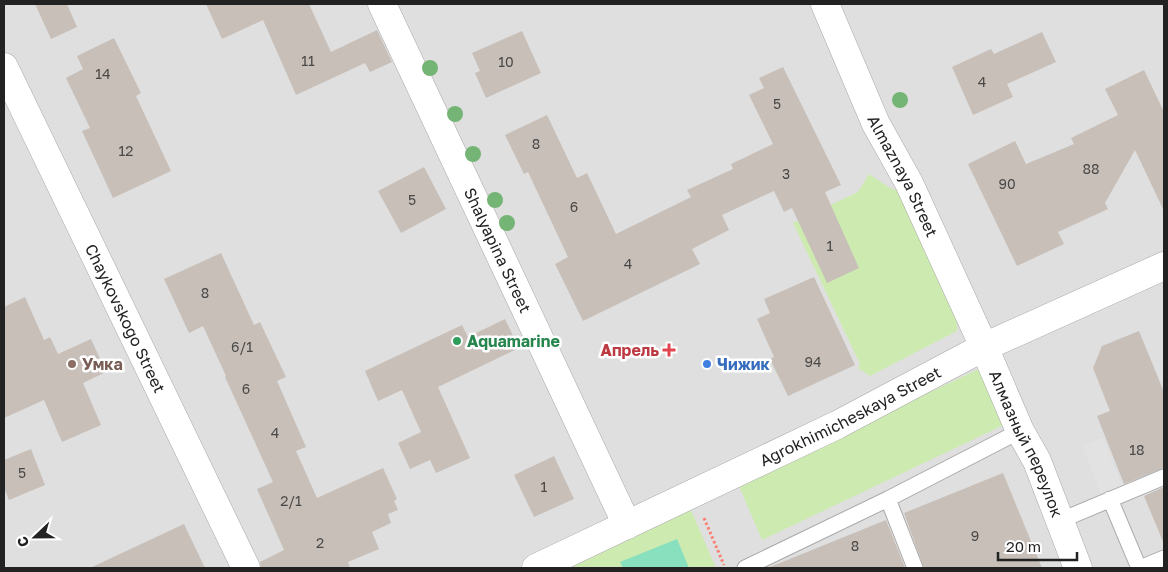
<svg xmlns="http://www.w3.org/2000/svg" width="1168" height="572" font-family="'Golos Text',sans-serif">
<rect width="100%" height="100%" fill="#f2efe9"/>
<path fill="#e0dfdf" d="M4 4H1164V568H4Z"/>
<path fill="#cdebb0" d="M869 174 890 188 913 196 958 301 957 331 870 376 858 368 860 364 793 223 858 192Z
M983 367 1008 423 762 540 736 479 738 483Z
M691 510 716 568H570Z"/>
<path fill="#88e0be" d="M677 539 689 568H623L620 562Z"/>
<path fill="#e2e2e2" d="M1103 438 1124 491 1103 499 1082 446Z"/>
<path fill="#c7bfb8" d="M35 4H67L77 27 51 39Z
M206 4H309L331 52 377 30 392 62 370 72 365 63 296 95 263 20 222 39Z
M522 31 541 73 486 98 475 73 480 71 472 53Z
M1042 32 1056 62 1007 84 1013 97 973 115 952 67 991 49 994 54Z
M114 38 141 93 136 96 171 171 113 198 82 131 90 128 66 78 83 69 77 56Z
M783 67 841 185 825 192 859 268 827 283 792 208 784 212 774 191 722 215 729 230 692 249 700 264 583 321 555 264 568 257 528 172 524 174 505 135 547 115 577 178 587 173 616 234 691 197 687 190 733 169 731 164 773 144 749 95 764 88 759 78Z
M1144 70 1164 112V211L1135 150 1105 203 1108 209 1058 232 1064 244 1017 266 968 164 1015 141 1026 164 1074 144 1071 138 1118 115 1105 89Z
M424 167 446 209 401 233 378 191Z
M221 253 254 325 260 322 286 377 277 381 306 447 296 451 317 498 383 468 397 499 394 501 398 510 388 514 391 523 372 532 379 549 348 562 350 568H261L260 562 284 550 257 489 273 482 225 377 226 376 203 326 189 333 164 279Z
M814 277 855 365 788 396 770 359 774 357 757 319 770 313 764 299Z
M25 297 44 340 50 337 58 354 91 339 106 372 83 383 101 425 62 442 44 400 4 418V307Z
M505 319 519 348 438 387 470 458 436 473 430 460 410 469 398 443 421 432 402 390 378 401 365 371 462 325 468 337Z
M1139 331 1164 392V468L1124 484 1097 416 1110 411 1093 368 1102 346Z
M31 449 45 485 9 500 4 488V460Z
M554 456 574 499 534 517 514 475Z
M1003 473 1042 568H924L904 513Z
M1164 487V544L1144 496Z
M886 520 905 568H770V567Z
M184 524 205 568H90Z"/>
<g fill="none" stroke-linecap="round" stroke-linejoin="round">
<g stroke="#a9a9a9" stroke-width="17">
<path id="service" d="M888 499 915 568
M1110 499 1139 568
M1059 521 1164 477
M745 568 888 499 1020 431
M1140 568 1164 558"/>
</g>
<g stroke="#a9a9a9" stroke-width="29">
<g id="minor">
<path id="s1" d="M382 4 627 525"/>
<path id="s2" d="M825 4 876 124 909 183 984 347 1020 431 1037 461 1078 568"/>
<path id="s3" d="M4 67 246 568"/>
<path id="s4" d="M536 568 837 425 984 347 1164 266"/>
</g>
</g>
<path stroke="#fa8072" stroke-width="3" stroke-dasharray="2.5 2.5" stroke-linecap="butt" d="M704 518 724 565"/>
<use href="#service" stroke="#fff" stroke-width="15"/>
<use href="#minor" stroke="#fff" stroke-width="28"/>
</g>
<g fill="#74b475">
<circle cx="430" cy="68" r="8"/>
<circle cx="900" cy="100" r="8"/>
<circle cx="455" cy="114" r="8"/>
<circle cx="473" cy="154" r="8"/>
<circle cx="495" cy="200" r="8"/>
<circle cx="507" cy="223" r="8"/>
</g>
<circle fill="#2e9e5b" stroke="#fff" stroke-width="2" cx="457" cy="341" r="5"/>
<path fill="#e0444e" stroke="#fff" stroke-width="2" d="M666.5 342.5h5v5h5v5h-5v5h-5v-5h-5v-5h5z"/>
<circle fill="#8d6e63" stroke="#fff" stroke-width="2" cx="72" cy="364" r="5"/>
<circle fill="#3f7fe0" stroke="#fff" stroke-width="2" cx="707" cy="364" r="5"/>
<g text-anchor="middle" stroke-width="5" stroke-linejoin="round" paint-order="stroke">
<g font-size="14" fill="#4b4948">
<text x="308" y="66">11</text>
<text x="506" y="67">10</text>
<text x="103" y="79">14</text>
<text x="982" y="87">4</text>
<text x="777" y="109">5</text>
<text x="536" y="149">8</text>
<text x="126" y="156">12</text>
<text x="1091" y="174">88</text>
<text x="786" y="179">3</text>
<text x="1007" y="189">90</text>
<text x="412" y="205">5</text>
<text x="574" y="212">6</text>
<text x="830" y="251">1</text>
<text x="628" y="269">4</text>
<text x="205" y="298">8</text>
<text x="242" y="352">6/1</text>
<text x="813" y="367">94</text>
<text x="246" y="394">6</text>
<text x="275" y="438">4</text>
<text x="1137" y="455">18</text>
<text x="22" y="478">5</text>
<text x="544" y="492">1</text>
<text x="291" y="506">2/1</text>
<text x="975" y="541">9</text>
<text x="320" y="548">2</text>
<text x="855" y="551">8</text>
</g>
<g font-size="16" fill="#222" stroke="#fff">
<text dy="6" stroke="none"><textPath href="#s2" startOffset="189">Almaznaya Street</textPath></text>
<text dy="6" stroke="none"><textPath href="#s1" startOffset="272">Shalyapina Street</textPath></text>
<text dy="6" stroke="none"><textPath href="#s3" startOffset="279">Chaykovskogo Street</textPath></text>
<text dy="6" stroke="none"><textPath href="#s4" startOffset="349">Agrokhimicheskaya Street</textPath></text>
<text dy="6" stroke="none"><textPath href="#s2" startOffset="484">Алмазный переулок</textPath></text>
</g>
<g font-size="16" font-weight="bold" fill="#27864d" stroke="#fff" text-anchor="start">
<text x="467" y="347">Aquamarine</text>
</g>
<g font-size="16" font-weight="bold" fill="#be3a42" stroke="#fff" text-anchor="end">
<text x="659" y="356">Апрель</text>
</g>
<g font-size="16" font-weight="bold" fill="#785e54" stroke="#fff" text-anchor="start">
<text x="82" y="370">Умка</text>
</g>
<g font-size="16" font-weight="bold" fill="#366cbe" stroke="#fff" text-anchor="start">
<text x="717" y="370">Чижик</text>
</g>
</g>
<rect width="1168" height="572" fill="none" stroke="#222222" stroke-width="10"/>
<g transform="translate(35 537) rotate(248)" stroke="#ffffff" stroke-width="4" paint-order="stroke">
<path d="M0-4L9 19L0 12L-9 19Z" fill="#222222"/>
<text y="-8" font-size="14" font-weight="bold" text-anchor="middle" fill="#222222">С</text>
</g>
<path d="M998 552v8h79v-8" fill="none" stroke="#222222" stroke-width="2.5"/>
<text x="1006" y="552" font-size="15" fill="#222222" stroke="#ffffff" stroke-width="4" paint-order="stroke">20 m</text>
</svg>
